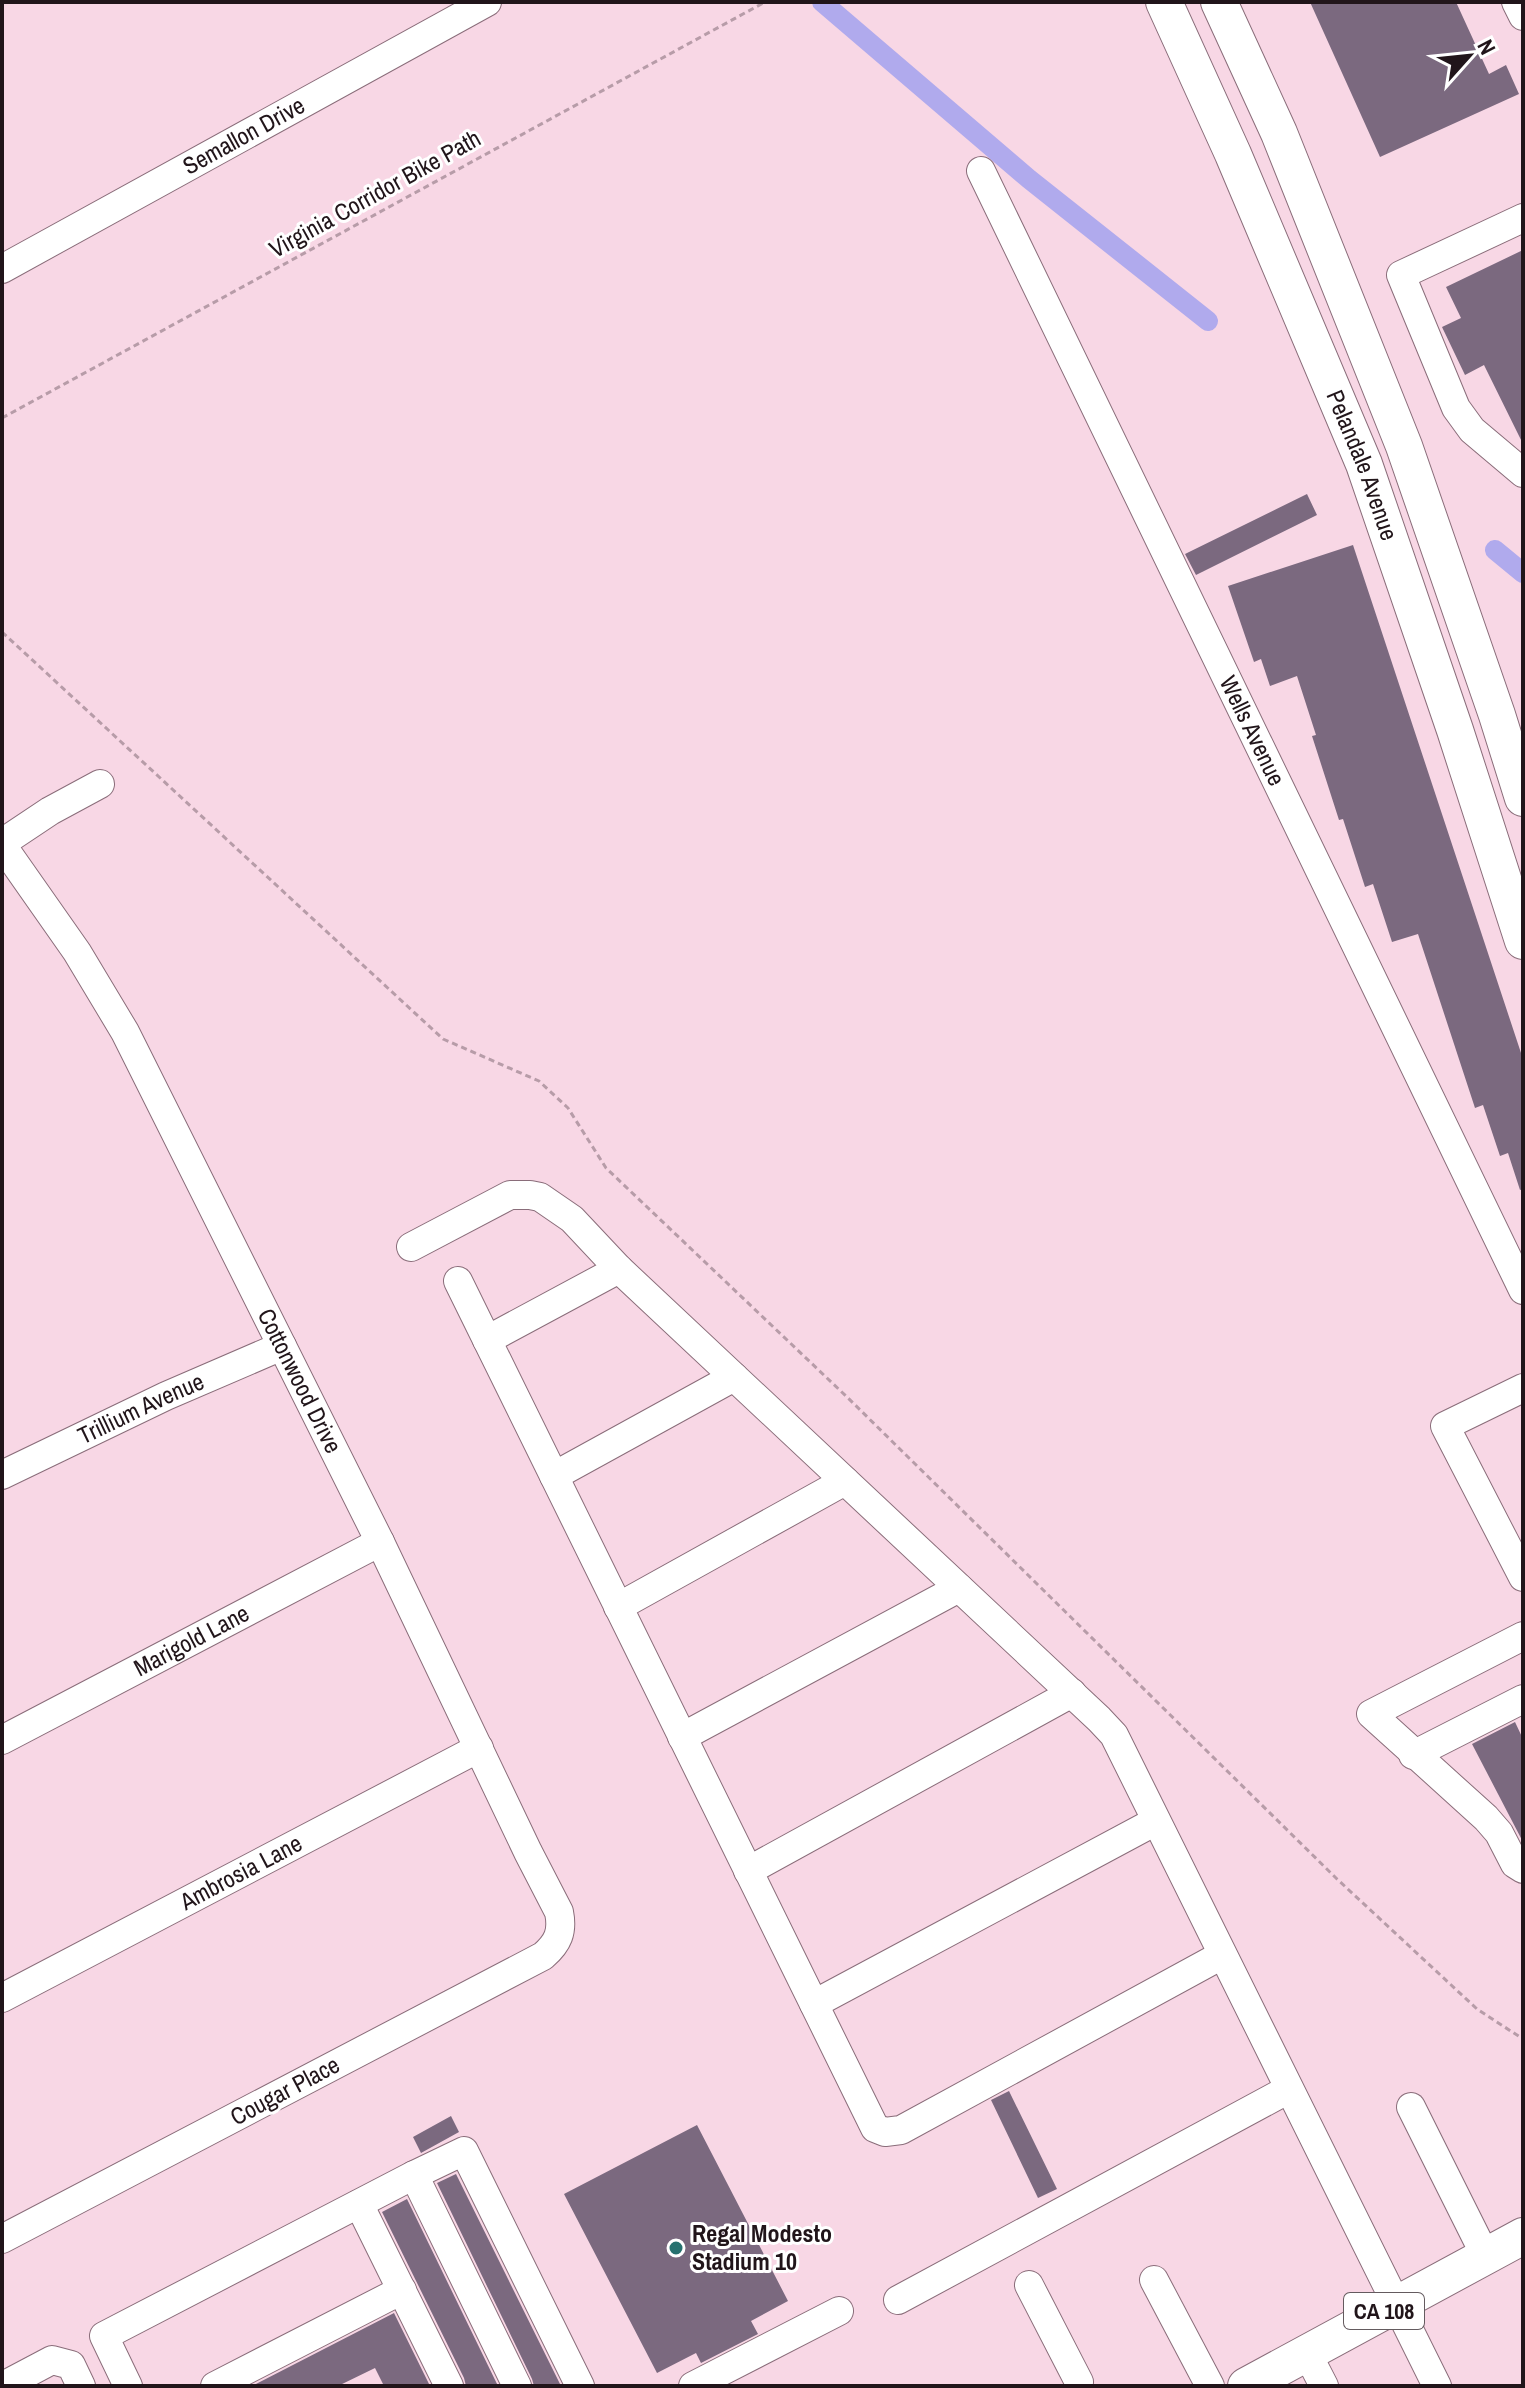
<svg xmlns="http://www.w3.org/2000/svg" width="1525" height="2388" font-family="'Archivo Narrow',sans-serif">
<rect width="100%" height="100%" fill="#f8d7e5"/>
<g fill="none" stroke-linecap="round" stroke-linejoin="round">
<path stroke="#b0aaed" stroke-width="20" d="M822 2 1029 179 1208 321
M1495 550 1523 573"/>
</g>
<path fill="#7b697f" d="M1310 2H1456L1489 74 1506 65 1519 94 1380 157Z
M1523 250V444L1484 365 1465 375 1442 327 1461 318 1446 287Z
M1307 494 1317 515 1196 575 1185 554Z
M1353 545 1523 1059V1189L1520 1190 1508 1153 1500 1156 1483 1105 1475 1108 1418 934 1392 942 1373 884 1365 887 1343 819 1339 820 1312 736 1316 735 1297 676 1270 686 1261 659 1254 662 1228 586Z
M1515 1722 1523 1739V1842L1472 1744Z
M1009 2091 1057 2189 1038 2198 991 2100Z
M451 2116 459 2132 421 2153 413 2137Z
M697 2125 788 2301 751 2321 758 2334 701 2363 696 2353 657 2373 564 2194Z
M456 2174 561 2386H534L532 2379 437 2183Z
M407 2199 498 2386H466L464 2378 382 2212Z
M394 2313 430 2386H384L375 2368 338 2386H252Z"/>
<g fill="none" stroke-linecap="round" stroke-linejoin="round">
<g stroke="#8a6d7a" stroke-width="30">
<g id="minor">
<path d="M1516 2 1523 16"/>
<path id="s1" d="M981 171 1523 1290"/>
<path d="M1523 218 1401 275 1456 408 1472 430 1523 473"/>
<path id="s2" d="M2 269 487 2"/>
<path d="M2 843 50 811 100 784"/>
<path id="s3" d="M2 845 77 952 125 1032 380 1542 528 1852 559 1912C563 1932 558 1943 543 1956L2 2239"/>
<path d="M411 1247 510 1195H530L540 1197 572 1219 619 1269 1099 1719 1114 1735 1437 2386"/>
<path d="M458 1281 875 2128 885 2132 901 2130 1222 1955"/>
<path d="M487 1340 619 1269"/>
<path d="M1523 1388 1445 1426 1523 1577"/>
<path id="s4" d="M2 1475 166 1396 282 1346"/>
<path d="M554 1476 734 1377"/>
<path d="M618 1607 845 1481"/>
<path d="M1523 1636 1371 1714 1486 1818 1499 1833 1515 1864 1523 1869"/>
<path d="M682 1737 959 1588"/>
<path id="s5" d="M2 1740 380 1542"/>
<path d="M1413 1755 1523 1699"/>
<path d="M748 1871 1072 1693"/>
<path id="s6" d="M2 1998 479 1748"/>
<path d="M814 2004 1156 1821"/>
<path d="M1411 2107 1486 2257"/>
<path d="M359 2204 449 2386"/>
<path d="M1154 2280 1210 2386"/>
<path d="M1029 2285 1079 2382"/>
<path d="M898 2300 1289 2089"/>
<path d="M1307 2353 1324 2386"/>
<path d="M3 2386 52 2360 71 2365 81 2386"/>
<path d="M128 2386 104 2336 414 2175"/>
<path d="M215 2386 402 2290"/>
<path d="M517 2386 414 2175 464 2151 580 2386"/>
<path d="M693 2386 839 2311"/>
</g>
</g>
<g stroke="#8a6d7a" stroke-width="38">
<g id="major">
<path id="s7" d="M1164 2 1233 154 1364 464 1455 730 1523 941"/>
<path d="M1219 2 1279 133 1404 446 1497 715 1523 798"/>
<path d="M1246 2386 1523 2236"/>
</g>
</g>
<path stroke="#b79ca8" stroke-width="3" stroke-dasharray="6 4" stroke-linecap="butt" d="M2 418 765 2
M2 632 443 1039 539 1081 568 1108 606 1168 847 1397 1337 1879 1477 2009 1523 2039"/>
<use href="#minor" stroke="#fff" stroke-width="28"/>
<use href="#major" stroke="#fff" stroke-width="36"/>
</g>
<circle fill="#26716f" stroke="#fff" stroke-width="3" cx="676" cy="2248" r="8"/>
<g text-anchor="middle" stroke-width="6" stroke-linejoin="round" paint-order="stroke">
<rect fill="#fff" stroke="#645b5f" stroke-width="2" x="1344" y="2293" width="80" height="36" rx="6"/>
<g font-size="22" font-weight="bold" fill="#21151a">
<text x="1384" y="2319">CA 108</text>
</g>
<g font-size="24" fill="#21151a" stroke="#fff">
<text dy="8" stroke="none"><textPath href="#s2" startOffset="276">Semallon Drive</textPath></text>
<text transform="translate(375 194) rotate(-29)" y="8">Virginia Corridor Bike Path</text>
<text dy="8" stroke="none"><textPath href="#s7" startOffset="504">Pelandale Avenue</textPath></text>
<text dy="8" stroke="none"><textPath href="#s1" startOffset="622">Wells Avenue</textPath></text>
<text dy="8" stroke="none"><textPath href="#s3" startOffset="614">Cottonwood Drive</textPath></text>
<text dy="8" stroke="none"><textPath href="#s4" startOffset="154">Trillium Avenue</textPath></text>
<text dy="8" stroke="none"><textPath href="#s5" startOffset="214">Marigold Lane</textPath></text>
<text dy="8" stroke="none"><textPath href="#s6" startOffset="270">Ambrosia Lane</textPath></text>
<text transform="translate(285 2091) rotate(-28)" y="8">Cougar Place</text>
</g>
<g font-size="24" font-weight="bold" fill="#21151a" stroke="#fff" text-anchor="start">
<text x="692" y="2242">Regal Modesto<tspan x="692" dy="28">Stadium 10</tspan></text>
</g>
</g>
<rect width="1525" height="2388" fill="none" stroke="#21151a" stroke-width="8"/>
<g transform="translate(1469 56) rotate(63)" stroke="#ffffff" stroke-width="6" paint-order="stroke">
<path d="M0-6L14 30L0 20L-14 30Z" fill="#21151a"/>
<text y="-12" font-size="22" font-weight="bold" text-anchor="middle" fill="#21151a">N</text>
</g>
</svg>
